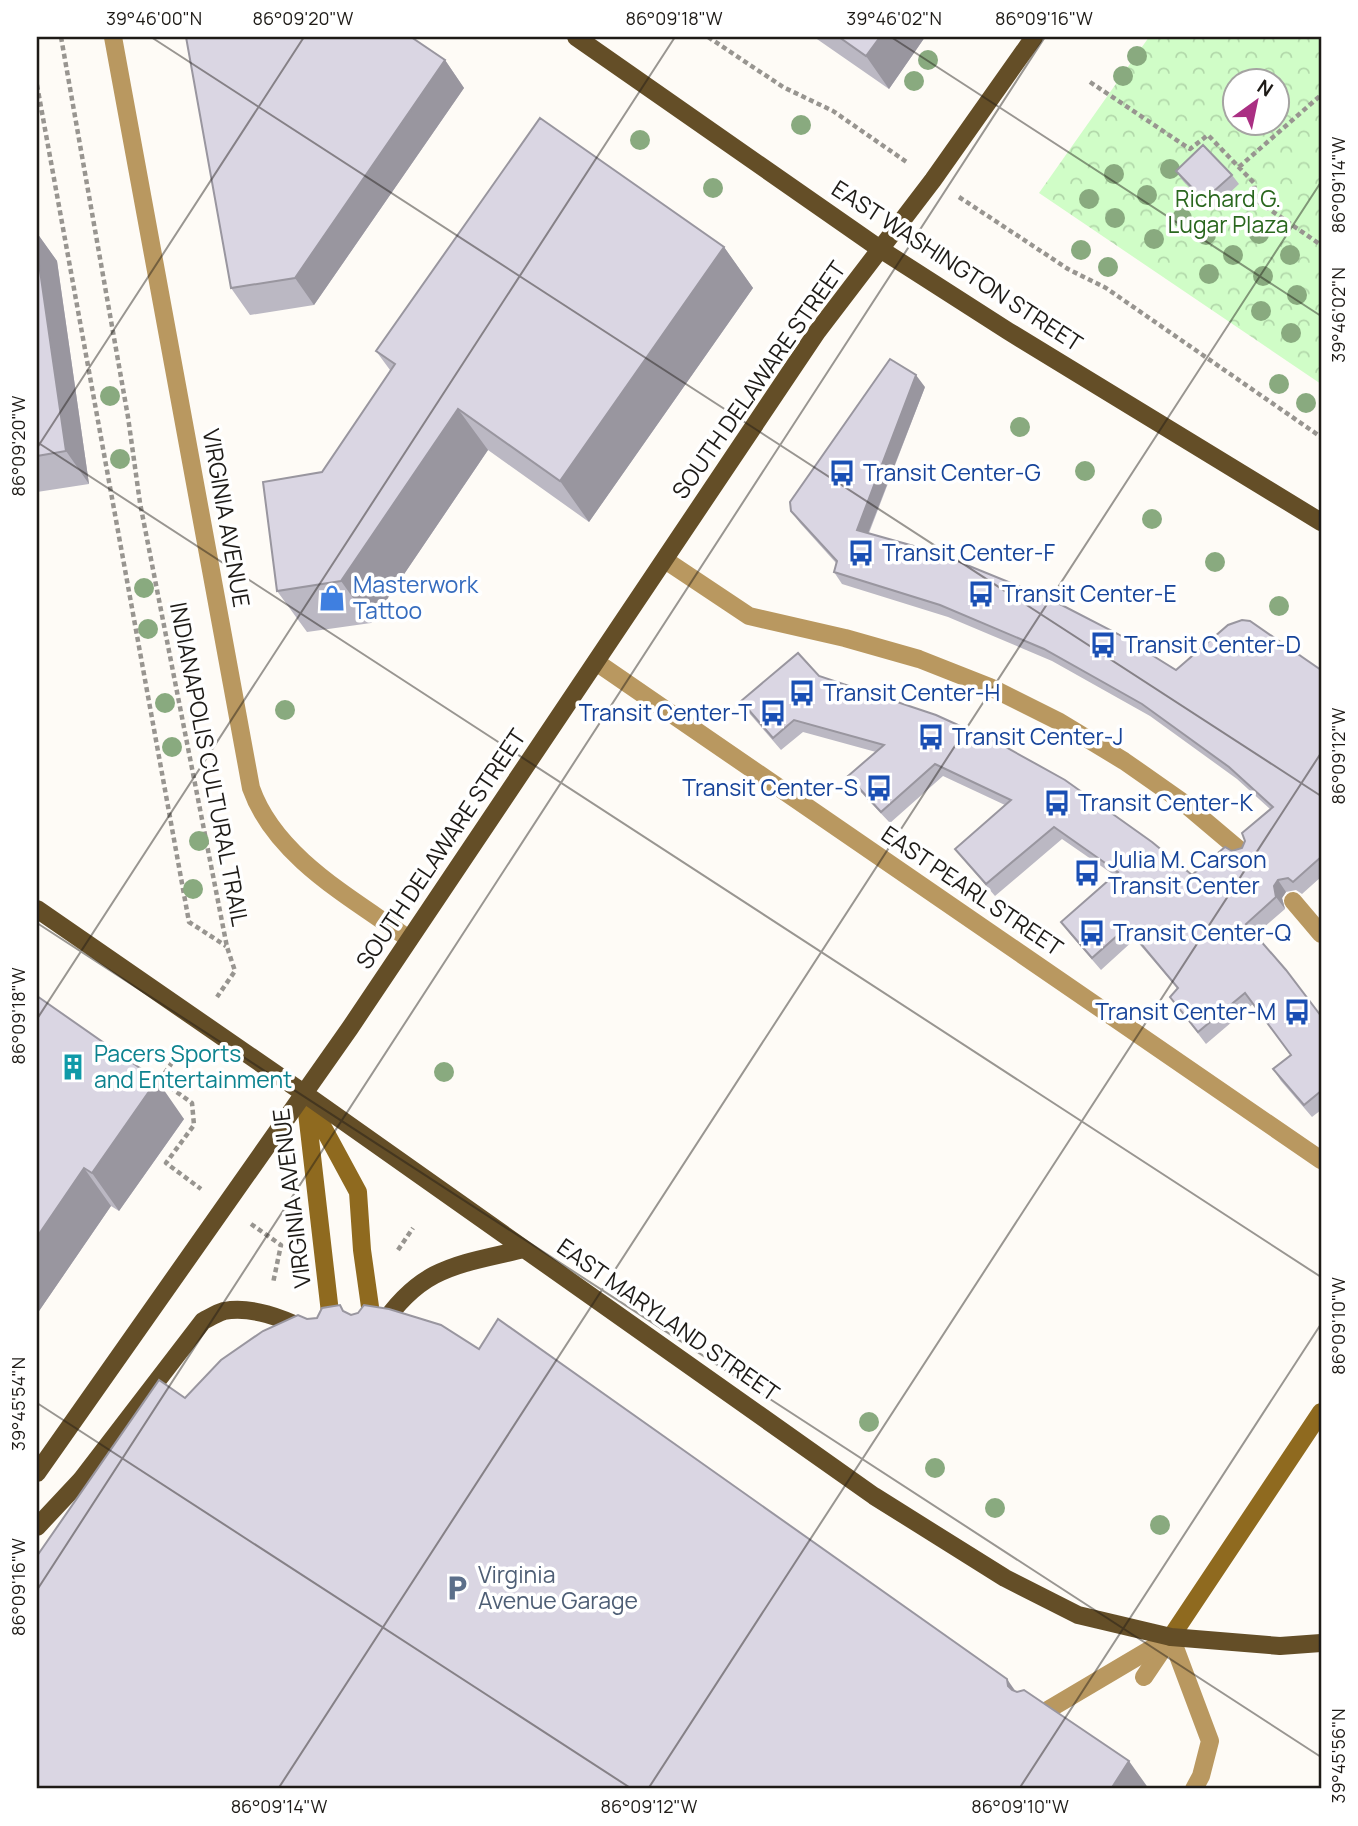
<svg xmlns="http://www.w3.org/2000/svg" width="1358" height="1826" font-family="Manrope,sans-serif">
<defs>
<pattern id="park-crowns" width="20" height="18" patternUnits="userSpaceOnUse" patternTransform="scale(1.75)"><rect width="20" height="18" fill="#d0fdc7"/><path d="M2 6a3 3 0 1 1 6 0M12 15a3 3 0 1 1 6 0" fill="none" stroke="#b2d8aa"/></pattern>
</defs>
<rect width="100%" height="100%" fill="#fefbf6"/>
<path fill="url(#park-crowns)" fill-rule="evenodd" d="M1149 37H1321V384L1039 193ZM1236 80H1278V122H1236Z"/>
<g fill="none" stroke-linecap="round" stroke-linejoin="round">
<path stroke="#989590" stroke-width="4.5" stroke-dasharray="5 3.5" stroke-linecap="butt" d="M61 37 128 417 140 503 227 947 235 971 217 997
M708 37 783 87 833 111 908 163
M1090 82 1190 149 1208 135 1254 183 1256 200 1321 245
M37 85 189 922 226 946
M1239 167 1321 95
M959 197 1068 269 1106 288 1321 437
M182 1048 160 1080 192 1103 194 1125 166 1163 201 1189
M251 1224 281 1245 273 1283
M398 1250 413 1228"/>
<path stroke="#b99860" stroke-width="18" d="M665 560 749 616 845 638 919 659 990 687 1058 721 1124 761 1184 803 1242 852
M596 662 1321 1160
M1293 901 1321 934
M1171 1637 1210 1741 1201 1776 1194 1789
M1144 1677 1171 1637"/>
<path stroke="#b99860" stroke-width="18" d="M113 37 251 788C275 857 352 898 409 939
M1041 1714 1171 1637"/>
<path stroke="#8f6a1f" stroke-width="18" d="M305 1094 358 1192 362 1250 373 1328
M306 1104 332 1330
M1171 1637 1321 1412"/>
<path stroke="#644e27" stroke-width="18" d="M576 37 880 249 1008 331 1321 522
M37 909 305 1094 874 1496 1005 1578 1078 1615 1171 1637 1280 1646 1321 1643
M380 1328C421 1266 457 1265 524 1249
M37 1473 350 1028 817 332 933 180 1034 37
M37 1527 81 1480 203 1321C209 1318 217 1313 224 1311 252 1306 282 1318 307 1330"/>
</g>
<g fill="#89aa7f">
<circle cx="1137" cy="56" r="10"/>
<circle cx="928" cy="60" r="10"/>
<circle cx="1123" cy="76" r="10"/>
<circle cx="914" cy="81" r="10"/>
<circle cx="801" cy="125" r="10"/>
<circle cx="640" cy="140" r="10"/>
<circle cx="1170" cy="169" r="10"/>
<circle cx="1114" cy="174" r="10"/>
<circle cx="713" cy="188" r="10"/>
<circle cx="1147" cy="195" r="10"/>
<circle cx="1089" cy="199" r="10"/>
<circle cx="1115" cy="218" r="10"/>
<circle cx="1182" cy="218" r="10"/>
<circle cx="1259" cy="234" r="10"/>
<circle cx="1206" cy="235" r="10"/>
<circle cx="1154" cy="239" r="10"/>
<circle cx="1081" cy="250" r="10"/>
<circle cx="1233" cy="255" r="10"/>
<circle cx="1290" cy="255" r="10"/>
<circle cx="1108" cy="267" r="10"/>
<circle cx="1209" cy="274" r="10"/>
<circle cx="1263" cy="276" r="10"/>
<circle cx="1297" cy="295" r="10"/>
<circle cx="1261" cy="311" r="10"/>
<circle cx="1291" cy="333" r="10"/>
<circle cx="1279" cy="384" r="10"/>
<circle cx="110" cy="396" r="10"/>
<circle cx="1306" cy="403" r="10"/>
<circle cx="1020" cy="427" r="10"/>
<circle cx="120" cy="459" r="10"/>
<circle cx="1085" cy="471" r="10"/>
<circle cx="1152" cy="519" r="10"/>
<circle cx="1215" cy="562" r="10"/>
<circle cx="144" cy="588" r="10"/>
<circle cx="1279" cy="606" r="10"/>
<circle cx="148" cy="629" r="10"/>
<circle cx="165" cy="703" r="10"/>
<circle cx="285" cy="710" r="10"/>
<circle cx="172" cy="747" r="10"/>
<circle cx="199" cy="841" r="10"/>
<circle cx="193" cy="889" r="10"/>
<circle cx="444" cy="1072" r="10"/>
<circle cx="869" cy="1422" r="10"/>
<circle cx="935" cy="1468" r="10"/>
<circle cx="995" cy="1508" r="10"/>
<circle cx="1160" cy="1525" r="10"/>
</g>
<path fill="#bbb8c3" d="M814 37H925L889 89Z
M445 60 464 88 314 305 250 315 231 288Z
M1176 171 1232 175 1239 184 1211 210 1183 181Z
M37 233 57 261 89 484 37 492Z
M724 247 753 288 589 522 488 450 371 623 307 632 277 591 390 370 376 351Z
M925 387 869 533 1176 670H1321V877L1302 894 1296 890 1286 892 1282 898 1285 909 1255 935 1321 1016V1110L1312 1117 1281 1081 1273 1069 1291 1055 1253 1004 1206 1044 1170 997 1178 989 1135 939 1101 970 1070 934 1061 922 1114 875 1062 839 995 896 964 860 955 849 1005 805 943 776 890 823 857 788 848 776 876 752 803 732 781 750 749 713 741 701 819 676 1192 875 1232 851 1242 848 1270 809 1237 779 1150 716 1052 661 948 617 842 584 834 572 836 563 800 523 791 511Z
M37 996 184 1119 119 1211 111 1206 37 1314Z"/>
<path fill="#99969f" d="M880 37H925L889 89 866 56Z
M445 60 464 88 314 305 295 278Z
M37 233 57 261 89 484 66 451 37 250Z
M724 247 753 288 589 522 560 481Z
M916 375 925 387 865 541 857 530Z
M458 409 488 450 371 623 341 581Z
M1278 880 1286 892 1282 898 1285 909 1276 897 1274 886Z
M157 1080 184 1119 119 1211 92 1173Z
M84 1168 111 1206 37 1314V1237Z
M1007 1679 1030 1712 1008 1686Z
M1129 1761 1149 1789H1111Z"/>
<path fill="#dad6e3" stroke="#99969f" stroke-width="2" d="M186 37H411L445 60 295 278 231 288Z
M839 37H880L866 56Z
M540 118 724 247 560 481 458 409 341 581 277 591 263 482 322 472 395 364 376 351Z
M1203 145 1232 175 1204 200 1176 171Z
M37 250 66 451 37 456Z
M890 359 916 375 857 530 935 552 1050 599 1118 634 1176 670 1228 625 1242 620 1250 621 1321 670V857L1293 882 1288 878 1278 880 1274 886 1276 897 1246 924 1286 970 1321 1016V1091L1304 1105 1273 1069 1291 1055 1245 993 1198 1032 1170 997 1178 988 1127 927 1092 958 1061 922 1118 872 1054 827 986 884 955 849 1011 800 935 764 881 812 848 776 884 745 794 720 773 738 741 701 798 653 819 676 936 715 1002 745 1065 780 1152 842 1192 875 1225 847 1232 851 1242 848 1245 841 1242 833 1273 807 1229 767 1142 704 1044 649 940 605 834 572 837 561 791 511 790 502Z
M37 996 157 1080 92 1173 84 1168 37 1237Z
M340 1305 343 1311 351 1315 358 1313 364 1305 389 1309 441 1325 479 1349 498 1319 1007 1679 1008 1686 1012 1690 1017 1692 1024 1690 1129 1761 1111 1789H37V1556L159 1380 185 1398 221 1360 263 1331 298 1315 307 1319 317 1318 322 1308Z"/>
<path fill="none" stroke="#1e1b17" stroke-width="2" stroke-opacity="0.45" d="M151 37 1321 796M891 37 1321 316M37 442 1321 1277M37 448 304 37M37 923 1321 1757M37 1019 675 37M37 1403 632 1789M37 1590 1045 37M278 1789 1321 182M648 1789 1321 753M1019 1789 1321 1324"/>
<defs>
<g id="bus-bare" transform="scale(2.1)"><path d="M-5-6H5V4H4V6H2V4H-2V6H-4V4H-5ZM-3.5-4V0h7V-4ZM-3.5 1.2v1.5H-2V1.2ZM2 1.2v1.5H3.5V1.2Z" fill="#1a4fb4" stroke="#fff" stroke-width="2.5" paint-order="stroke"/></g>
<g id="shop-bare" transform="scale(2.1)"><path d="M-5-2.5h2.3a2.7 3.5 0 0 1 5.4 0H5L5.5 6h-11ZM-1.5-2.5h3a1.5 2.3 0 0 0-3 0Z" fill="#3f7fe0" stroke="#fff" stroke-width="2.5" paint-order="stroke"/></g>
<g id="building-bare" transform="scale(2.1)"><path d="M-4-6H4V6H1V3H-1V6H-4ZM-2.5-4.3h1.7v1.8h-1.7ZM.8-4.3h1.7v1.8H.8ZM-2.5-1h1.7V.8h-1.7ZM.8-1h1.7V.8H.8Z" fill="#0f9aa8" stroke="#fff" stroke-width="2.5" paint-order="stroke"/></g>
<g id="parking-bare" transform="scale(2.1)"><path d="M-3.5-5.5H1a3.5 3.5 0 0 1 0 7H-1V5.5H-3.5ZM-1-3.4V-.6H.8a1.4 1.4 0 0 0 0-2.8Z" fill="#5c6f8a" stroke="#fff" stroke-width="2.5" paint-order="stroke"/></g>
</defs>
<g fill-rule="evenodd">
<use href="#bus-bare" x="842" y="473"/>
<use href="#bus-bare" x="861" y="553"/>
<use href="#bus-bare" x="981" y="594"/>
<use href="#shop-bare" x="332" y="598"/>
<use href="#bus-bare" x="1103" y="645"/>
<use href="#bus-bare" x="802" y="693"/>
<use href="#bus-bare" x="773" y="713"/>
<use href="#bus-bare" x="931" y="737"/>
<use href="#bus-bare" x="879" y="788"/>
<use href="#bus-bare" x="1057" y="803"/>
<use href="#bus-bare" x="1087" y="873"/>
<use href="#bus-bare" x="1092" y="933"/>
<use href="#bus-bare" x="1297" y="1012"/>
<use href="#building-bare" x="73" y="1067"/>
<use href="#parking-bare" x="457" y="1588"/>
</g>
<g text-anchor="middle" stroke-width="7" stroke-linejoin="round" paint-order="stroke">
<g font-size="23" fill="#2a671e" stroke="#fff">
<text x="1228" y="207">Richard G.<tspan x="1228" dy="26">Lugar Plaza</tspan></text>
</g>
<g font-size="23" fill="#1e1b17" stroke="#fff">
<text transform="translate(957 266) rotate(33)" y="8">EAST WASHINGTON STREET</text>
<text transform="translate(759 380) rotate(-55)" y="8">SOUTH DELAWARE STREET</text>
<text transform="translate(226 518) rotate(80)" y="8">VIRGINIA AVENUE</text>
<text transform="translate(209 764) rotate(79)" y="8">INDIANAPOLIS CULTURAL TRAIL</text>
<text transform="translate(441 849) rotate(-56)" y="8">SOUTH DELAWARE STREET</text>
<text transform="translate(972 891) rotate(34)" y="8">EAST PEARL STREET</text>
<text transform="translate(292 1198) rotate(-97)" y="8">VIRGINIA AVENUE</text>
<text transform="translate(668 1320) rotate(35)" y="8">EAST MARYLAND STREET</text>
</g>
<g font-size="23" fill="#164399" stroke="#fff" text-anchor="start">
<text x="863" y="481">Transit Center-G</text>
<text x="882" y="561">Transit Center-F</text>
<text x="1002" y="602">Transit Center-E</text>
<text x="1124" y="653">Transit Center-D</text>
<text x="823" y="701">Transit Center-H</text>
<text x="752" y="721" text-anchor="end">Transit Center-T</text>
<text x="952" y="745">Transit Center-J</text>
<text x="858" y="796" text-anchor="end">Transit Center-S</text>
<text x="1078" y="811">Transit Center-K</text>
<text x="1108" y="868">Julia M. Carson<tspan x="1108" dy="26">Transit Center</tspan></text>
<text x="1113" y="941">Transit Center-Q</text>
<text x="1276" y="1020" text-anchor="end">Transit Center-M</text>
</g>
<g font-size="23" fill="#366cbe" stroke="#fff" text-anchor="start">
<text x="353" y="593">Masterwork<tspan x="353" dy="26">Tattoo</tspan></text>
</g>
<g font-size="23" fill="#0d838f" stroke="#fff" text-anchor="start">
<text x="94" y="1062">Pacers Sports<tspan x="94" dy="26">and Entertainment</tspan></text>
</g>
<g font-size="23" fill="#4e5e75" stroke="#fff" text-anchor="start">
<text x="478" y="1583">Virginia<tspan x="478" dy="26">Avenue Garage</tspan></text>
</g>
</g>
<rect width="1358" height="1826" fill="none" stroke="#ffffff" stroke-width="77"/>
<g transform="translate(1256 102) rotate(33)"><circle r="33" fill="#ffffff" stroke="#a5a4a2" stroke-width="2"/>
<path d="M0-5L12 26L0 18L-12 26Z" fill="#aa2f83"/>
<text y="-10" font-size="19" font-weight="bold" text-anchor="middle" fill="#1e1b17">N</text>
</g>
<rect x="38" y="38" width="1282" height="1749" fill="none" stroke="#1e1b17" stroke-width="2.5"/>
<g font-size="18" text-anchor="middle" fill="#1e1b17">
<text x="154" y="25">39°46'00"N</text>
<text x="303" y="25">86°09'20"W</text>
<text x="674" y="25">86°09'18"W</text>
<text x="894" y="25">39°46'02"N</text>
<text x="1044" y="25">86°09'16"W</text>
<text transform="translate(1339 185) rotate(-90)" y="6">86°09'14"W</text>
<text transform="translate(1339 315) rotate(-90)" y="6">39°46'02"N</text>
<text transform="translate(19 446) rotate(-90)" y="6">86°09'20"W</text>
<text transform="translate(1339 756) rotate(-90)" y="6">86°09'12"W</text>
<text transform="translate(19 1016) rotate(-90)" y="6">86°09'18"W</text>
<text transform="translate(1339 1326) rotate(-90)" y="6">86°09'10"W</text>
<text transform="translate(19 1404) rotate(-90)" y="6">39°45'54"N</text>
<text transform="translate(19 1587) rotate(-90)" y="6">86°09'16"W</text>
<text transform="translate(1339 1756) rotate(-90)" y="6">39°45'56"N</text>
<text x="279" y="1813">86°09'14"W</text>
<text x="649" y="1813">86°09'12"W</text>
<text x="1020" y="1813">86°09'10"W</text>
</g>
</svg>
